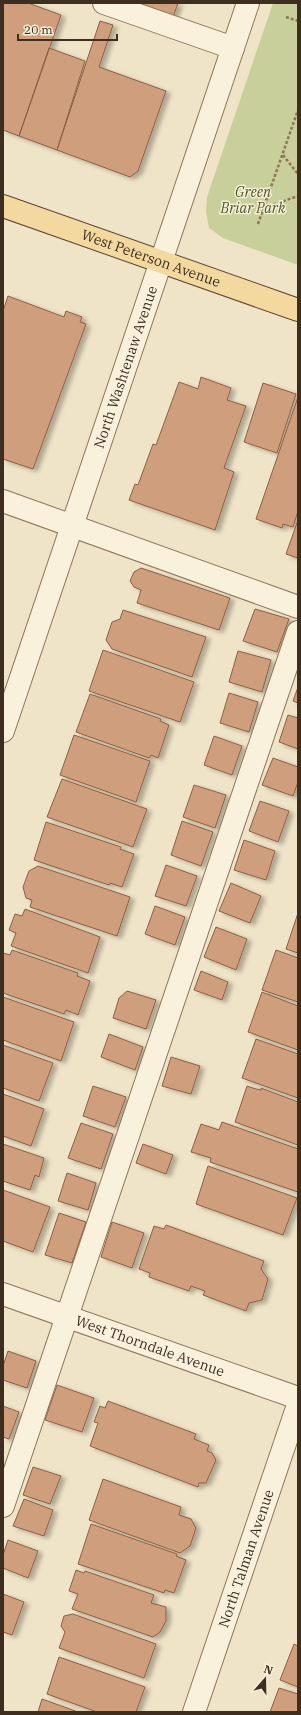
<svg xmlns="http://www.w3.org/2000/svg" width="301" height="1715" font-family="'IBM Plex Serif',serif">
<defs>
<filter id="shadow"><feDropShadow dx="4.5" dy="2.5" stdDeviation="2" flood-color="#0004"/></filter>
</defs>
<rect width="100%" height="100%" fill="#f0e4c8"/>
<path fill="#c9cf9b" d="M273 3H298V265L223 238 209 228 206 212 207 197Z"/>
<path fill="#cf9f7d" stroke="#8d5f41" filter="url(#shadow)" d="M3 3H28L61 15 19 136 3 130Z
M130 3H178L173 17Z
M100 21 113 25 99 67 166 91 138 171 130 177 57 150Z
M49 48 85 61 57 150 19 136Z
M8 296 64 317 66 311 82 317 80 322 86 324 33 469 3 459V311Z
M201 377 231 388 227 400 246 406 224 468 234 472 215 530 129 500 135 484 138 485 153 444 156 445 179 382 198 389Z
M263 383 296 394 277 453 244 442Z
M298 397V511L293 527 283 524 282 528 256 519Z
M298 520V558L286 554Z
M141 568 230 598 219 630 137 603 141 590 134 587 130 581 134 572Z
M255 609 289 619 277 652 243 641Z
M123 610 206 637 192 677 112 649 106 640 112 622 120 619Z
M103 650 194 682 180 722 89 691Z
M238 651 271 660 262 692 229 682Z
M298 687V703L293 701Z
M229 693 258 702 249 732 220 723Z
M90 694 161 719 160 721 169 725 158 758 151 755 149 758 76 732Z
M288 715 298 718V749L279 742Z
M74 735 150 761 136 802 60 775Z
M214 736 242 746 232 775 204 765Z
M273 758 298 767V782L293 796 262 785Z
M62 779 147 809 133 847 47 817Z
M194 785 226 795 215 828 183 817Z
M260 801 289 811 278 842 249 831Z
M182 821 213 832 201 866 171 855Z
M46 822 121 847 120 849 134 854 122 887 110 883 109 885 34 860Z
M244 840 275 851 266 880 234 870Z
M166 865 197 876 186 906 155 896Z
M38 866 130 897 117 936 30 907 32 900 26 898 23 887 29 871Z
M231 883 261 896 250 923 219 911Z
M155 906 185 917 175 945 145 934Z
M25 909 100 937 88 973 11 946 16 933 9 930 15 914 22 916Z
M298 913V953L286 949Z
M216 927 247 939 236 970 204 957Z
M12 950 78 973 77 976 90 981 78 1015 66 1010 64 1014 3 993V953L10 955Z
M276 950 298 958V1002L262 990Z
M201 971 228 982 222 1000 194 990Z
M127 991 156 1000 146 1029 113 1018 119 998Z
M262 992 298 1006V1050L248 1032Z
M3 997 74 1022 61 1061 3 1040Z
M109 1034 143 1047 135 1070 101 1057Z
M256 1039 298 1054V1098L242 1078Z
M3 1045 53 1063 39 1101 3 1088Z
M171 1057 200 1066 191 1094 162 1086Z
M93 1086 126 1097 115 1127 83 1116Z
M247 1086 256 1089 261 1090V1088L298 1102V1145L235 1122Z
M3 1094 44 1109 31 1146 3 1136Z
M222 1122 298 1149V1192L210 1162 211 1158 191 1152 201 1124 219 1130Z
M81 1123 113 1134 101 1169 68 1158Z
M3 1144 44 1158 39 1177 35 1175 30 1190 3 1181Z
M143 1144 173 1155 166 1174 136 1163Z
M208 1166 297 1198 283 1235 196 1204Z
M67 1173 96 1183 88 1210 58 1201Z
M3 1190 50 1207 33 1252 3 1241Z
M59 1213 86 1222 72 1263 45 1255Z
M112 1222 144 1233 132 1268 101 1257Z
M166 1225 264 1261 261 1269 268 1279 262 1300 249 1303 246 1311 203 1295 205 1291 191 1286 189 1291 149 1277 150 1273 139 1269 154 1226 164 1229Z
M8 1351 36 1361 27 1388 3 1380V1366Z
M57 1385 94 1398 82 1432 45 1420Z
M108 1401 196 1434 194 1439 209 1445 207 1451 212 1453 216 1460 206 1483H199L198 1487 90 1446 98 1423 94 1422 100 1406 105 1408Z
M3 1406 19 1412 9 1439 3 1437Z
M33 1467 61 1476 50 1504 23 1495Z
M103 1479 181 1507 179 1515 191 1519 196 1528 190 1546 180 1553 89 1520Z
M24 1499 53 1510 44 1536 13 1526Z
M91 1524 177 1554 176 1556 186 1560 174 1593 165 1590 164 1593 78 1564Z
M8 1540 38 1551 28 1578 3 1568V1555Z
M76 1570 84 1573 85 1571 154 1595 151 1603 166 1607V1621L160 1632 153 1637 72 1609 78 1594 69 1591Z
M3 1594 24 1602 12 1635 3 1632Z
M73 1614 156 1644 144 1678 59 1648 65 1632 61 1626 64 1616Z
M294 1644 298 1646V1687L280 1680Z
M59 1657 145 1687 136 1712H97L47 1694Z
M279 1688 298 1694V1712H270Z
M42 1699 78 1712H38Z"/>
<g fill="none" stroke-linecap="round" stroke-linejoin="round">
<g stroke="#8d765c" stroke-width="24">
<g id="minor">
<path d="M104 3 233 48"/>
<path d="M3 501 298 607"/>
<path id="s1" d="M3 731 248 3"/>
<path id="s2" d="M3 1294 298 1398"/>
<path d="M3 1506 298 632"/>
<path id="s3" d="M194 1712 298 1405"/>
</g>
</g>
<g stroke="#5b4430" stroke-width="24">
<g id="major">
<path id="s4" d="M3 206 298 310"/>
</g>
</g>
<path stroke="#8d765c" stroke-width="2.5" stroke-dasharray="3 2" stroke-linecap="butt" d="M286 17 298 21
M283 155 298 174
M264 208 298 196
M258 224 298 110"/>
<use href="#minor" stroke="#faf1dc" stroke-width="22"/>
<use href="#major" stroke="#f3d9a0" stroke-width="22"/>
</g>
<g text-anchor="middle" stroke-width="3" stroke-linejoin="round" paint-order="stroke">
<g font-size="14" font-style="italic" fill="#4d5a26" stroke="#f7eed8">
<text x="253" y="197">Green<tspan x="253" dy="16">Briar Park</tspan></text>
</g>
<g font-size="14" fill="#3d2e20" stroke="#f7eed8">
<text dy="5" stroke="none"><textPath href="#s4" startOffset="157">West Peterson Avenue</textPath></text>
<text dy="5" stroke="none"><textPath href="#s1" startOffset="384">North Washtenaw Avenue</textPath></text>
<text dy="5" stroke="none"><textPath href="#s2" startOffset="156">West Thorndale Avenue</textPath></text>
<text dy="5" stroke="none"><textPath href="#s3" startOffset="162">North Talman Avenue</textPath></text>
</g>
</g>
<rect width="301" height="1715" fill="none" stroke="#3d2e20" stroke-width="8"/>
<g transform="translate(265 1679) rotate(20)" stroke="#f7eed8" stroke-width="3" paint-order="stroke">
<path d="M0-3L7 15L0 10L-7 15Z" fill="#3d2e20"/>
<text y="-6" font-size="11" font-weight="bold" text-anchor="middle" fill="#3d2e20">N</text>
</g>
<path d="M18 34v6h99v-6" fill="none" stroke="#3d2e20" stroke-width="2"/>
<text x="24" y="34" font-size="12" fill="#3d2e20" stroke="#f7eed8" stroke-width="3" paint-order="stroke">20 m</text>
</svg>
